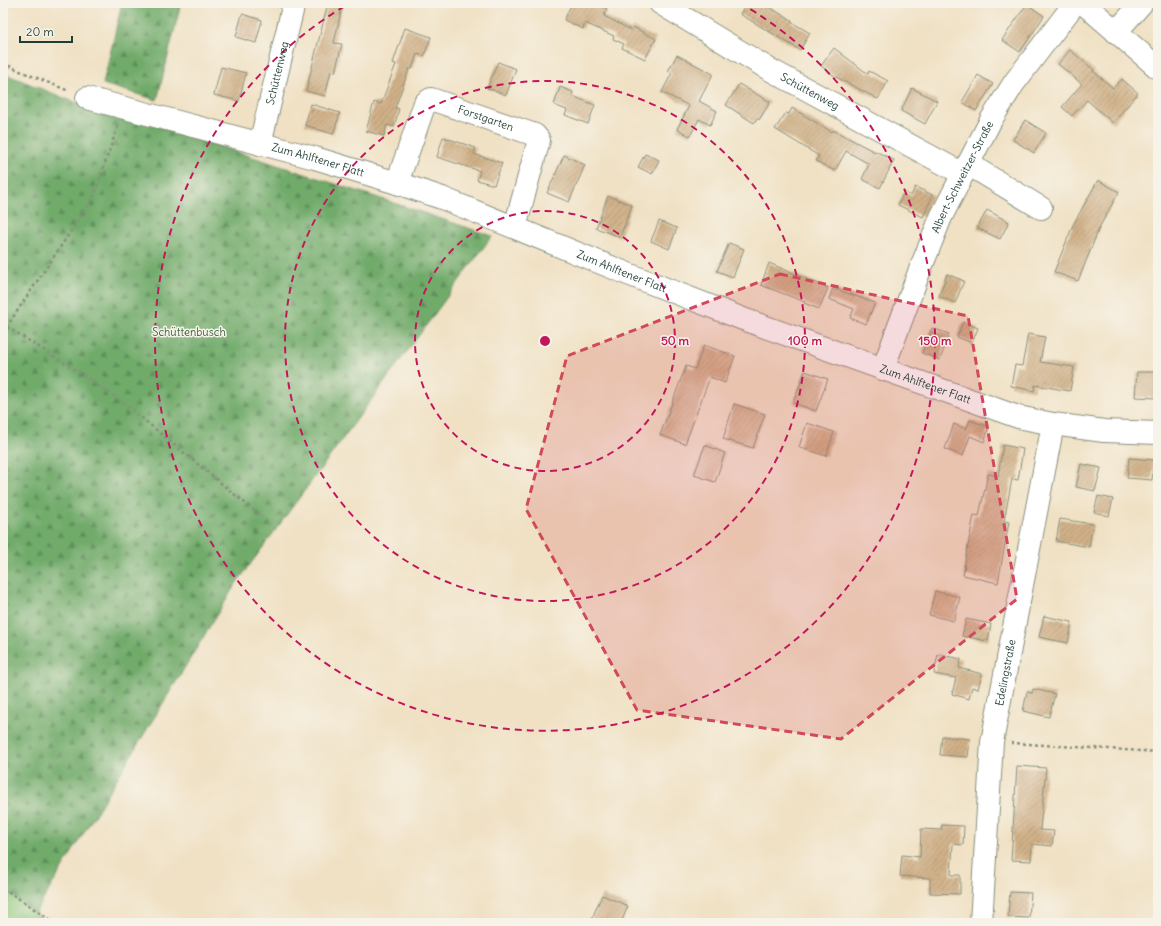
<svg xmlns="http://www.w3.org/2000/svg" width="1161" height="926" font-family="Delius,sans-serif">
<defs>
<pattern id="forest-firs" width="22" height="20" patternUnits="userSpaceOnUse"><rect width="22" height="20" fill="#71ab6b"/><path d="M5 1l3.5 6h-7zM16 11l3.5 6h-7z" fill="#5c8c59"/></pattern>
<pattern id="building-hatch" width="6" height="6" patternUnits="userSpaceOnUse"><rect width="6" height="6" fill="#d1b188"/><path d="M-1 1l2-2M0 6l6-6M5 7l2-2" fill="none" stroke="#a99170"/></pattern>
</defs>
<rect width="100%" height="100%" fill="#f7f3e8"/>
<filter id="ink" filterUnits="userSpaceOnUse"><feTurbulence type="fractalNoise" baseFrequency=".025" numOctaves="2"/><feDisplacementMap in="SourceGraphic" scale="8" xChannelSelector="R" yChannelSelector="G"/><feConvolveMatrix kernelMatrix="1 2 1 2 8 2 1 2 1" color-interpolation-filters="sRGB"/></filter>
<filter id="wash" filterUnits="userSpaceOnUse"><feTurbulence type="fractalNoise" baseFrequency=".012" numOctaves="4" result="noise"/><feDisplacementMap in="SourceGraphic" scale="16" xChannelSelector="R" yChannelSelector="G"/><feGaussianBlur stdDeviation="0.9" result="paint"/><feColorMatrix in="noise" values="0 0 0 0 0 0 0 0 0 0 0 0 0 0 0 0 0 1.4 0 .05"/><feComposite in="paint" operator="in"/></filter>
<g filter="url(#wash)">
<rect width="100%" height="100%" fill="#f0e1c4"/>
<path fill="#8cc67b" stroke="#568258" d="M3 888 48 923H3Z"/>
<path fill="url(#forest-firs)" stroke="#487450" d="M122 3H181L157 100 103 84Z
M3 73 69 100 151 124 391 202 492 236 235 585 35 913 3 888Z"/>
<g id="blocks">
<path fill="url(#building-hatch)" d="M328 3H343L334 43 342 44 335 72 331 71 325 96 306 91Z
M572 3H594L607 9 604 16 631 30 633 27 656 39 645 59 622 48 624 44 613 39 614 36 585 23 583 29 564 20Z
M747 3H763L792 21 791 22 810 33 800 50 740 14Z
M1027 4 1044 16 1020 52 1002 40Z
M242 14 262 20 256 43 236 37Z
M405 28 431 37 424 56 417 54 412 69H409L395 108 399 109 394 127 387 125 384 136 366 131 374 102 381 104 396 64 393 63Z
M834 48 868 74 869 71 888 81 878 99 836 77 821 66Z
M1070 50 1094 70 1093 71 1113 88 1122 79 1138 93 1113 123 1087 100 1072 116 1062 107 1082 84 1058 64Z
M677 55 713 74 699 101 717 111 710 125 699 119 690 136 677 129 689 106 662 92 672 73 668 71Z
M498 62 516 69 506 95 487 88Z
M221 67 246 73 239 101 214 95Z
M978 75 993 84 976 111 962 102Z
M739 84 770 102 759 120 757 118 754 123 726 105Z
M560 87 573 92 572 96 595 105 588 124 565 115 567 110 554 105Z
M912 88 937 101 925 124 901 111Z
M311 104 340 113 333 134 305 125Z
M792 108 832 132 833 130 875 152V151L894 160 880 188 862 179 869 164 846 151 835 171 816 161 819 156 775 129 786 113 789 114Z
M1025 120 1046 133 1034 153 1013 140Z
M443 137 476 148 474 154 502 163 494 185 477 180 480 171 437 157Z
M645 154 659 160 652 174 638 167Z
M564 155 585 165 569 202 547 193Z
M1098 180 1119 192 1100 226 1078 281 1054 272 1073 225Z
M915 187 933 195 923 217 898 205 904 192 911 196Z
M608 196 632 205 620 237 596 228Z
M987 210 1009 222 1000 239 977 228Z
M659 221 677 228 669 249 651 241Z
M729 243 744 249 733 277 717 271Z
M769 263 828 288 819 309 804 303 805 302 761 285Z
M947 274 964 281 955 303 939 296Z
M833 288 875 303 866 324 850 318 854 309 829 299Z
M963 322 978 328 972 343 957 337Z
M932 328 949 334 940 360 922 353Z
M1028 334 1045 337 1040 362 1074 367 1070 391 1035 385 1034 391 1011 386 1015 365 1022 366Z
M704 345 735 356 725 383 710 377 685 444 660 435 686 366 695 369Z
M805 371 828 379 816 411 793 403Z
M1137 372H1158V398L1135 397Z
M734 404 765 414 753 448 723 439Z
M970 420 989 427 984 442 970 436 963 456 945 449 954 424 966 429Z
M807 423 834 432 826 456 799 447Z
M705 445 725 453 715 482 694 475Z
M1003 445 1023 449 1018 480 1012 479 1004 521 1009 522 998 583 963 575 965 566H964L974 515 979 516 988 474 998 476Z
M1129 458 1154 460 1152 480 1127 478Z
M1081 464 1101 468 1095 491 1076 487Z
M1098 496 1113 499 1109 516 1094 512Z
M1060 519 1093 524 1089 547 1056 541Z
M935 591 960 597 954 621 929 615Z
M1044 616 1072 622 1068 643 1039 637Z
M966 619 991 624 988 641 962 636Z
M938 654 961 659 959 668 982 674 978 689 972 687 969 699 952 694 956 678 934 674Z
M1033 689 1055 694 1049 717 1023 711 1027 692 1032 693Z
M942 736 970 739 968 757 940 755Z
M1017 766 1046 768 1040 830 1054 831 1052 846 1032 844 1031 861 1011 860Z
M942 825 964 826 963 845 953 844 951 875H960V894L930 893V878L900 876 902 855 920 857 921 829 941 830Z
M1010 892 1031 893 1029 918 1008 917Z
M602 895 628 906 621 923H590Z"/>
</g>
</g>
<g filter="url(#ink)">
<use href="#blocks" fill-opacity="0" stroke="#888f7c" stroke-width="1"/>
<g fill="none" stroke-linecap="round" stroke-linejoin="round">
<g stroke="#888f7c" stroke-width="24">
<g id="minor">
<path id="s1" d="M660 3 767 68 963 174"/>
<path d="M1083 3 1158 68"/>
<path d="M1116 32 1142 3"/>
<path id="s2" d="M87 98 315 158 397 183 442 198 628 274 743 319 1018 417 1053 424 1104 431 1158 433"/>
<path id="s3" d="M260 144 294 3"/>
<path d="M968 164 1041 208"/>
<path id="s4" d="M397 183 425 103 431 99 535 135 539 140 515 227"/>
<path id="s5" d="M883 369 918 275 941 217 963 174 991 120 1014 83 1075 3"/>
<path id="s6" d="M981 923 992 742 1053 424"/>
</g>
</g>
<path stroke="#888f7c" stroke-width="2.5" stroke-dasharray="3 3" stroke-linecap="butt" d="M3 63 20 71 69 91
M7 327 66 364 120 400 262 517
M3 332 92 200 118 126
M1011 743 1158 752
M3 888 55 923"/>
<use href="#minor" stroke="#fff" stroke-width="22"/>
</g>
</g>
<path fill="#d1495b" fill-opacity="0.2" stroke="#d1495b" stroke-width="3" stroke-dasharray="8 5" stroke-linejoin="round" d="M780 274 968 316 1017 599 841 739 637 710 526 509 567 356Z"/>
<g fill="none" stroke="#c2185b" stroke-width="2" stroke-dasharray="7 5">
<circle cx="545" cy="341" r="130"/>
<circle cx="545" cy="341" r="260"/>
<path d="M740 3A390 390 0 1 1 350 3"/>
</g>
<g text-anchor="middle" stroke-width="3" stroke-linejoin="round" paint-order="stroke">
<g font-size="11" fill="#1f3d34" stroke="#f7f3e8">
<text dy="4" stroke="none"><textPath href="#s3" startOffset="73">Schüttenweg</textPath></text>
<text dy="4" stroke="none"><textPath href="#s1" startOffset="174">Schüttenweg</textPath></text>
<text dy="4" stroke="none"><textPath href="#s4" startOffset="150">Forstgarten</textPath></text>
<text dy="4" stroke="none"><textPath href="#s2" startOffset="239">Zum Ahlftener Flatt</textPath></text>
<text dy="4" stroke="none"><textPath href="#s5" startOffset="208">Albert-Schweitzer-Straße</textPath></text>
<text dy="4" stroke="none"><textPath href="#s2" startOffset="563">Zum Ahlftener Flatt</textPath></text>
<text dy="4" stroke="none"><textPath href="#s2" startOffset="887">Zum Ahlftener Flatt</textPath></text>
<text dy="4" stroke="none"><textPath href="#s6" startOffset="252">Edelingstraße</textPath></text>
</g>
<g font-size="11" fill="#3a5f46" stroke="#f7f3e8">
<text x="189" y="336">Schüttenbusch</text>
</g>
</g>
<circle cx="545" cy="341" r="6" fill="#c2185b" stroke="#f7f3e8" stroke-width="2"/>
<g font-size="12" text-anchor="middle" font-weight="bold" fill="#c2185b" stroke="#f7f3e8" stroke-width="3" stroke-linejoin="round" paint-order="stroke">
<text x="675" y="345">50 m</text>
<text x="805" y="345">100 m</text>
<text x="935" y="345">150 m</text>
</g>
<rect width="1161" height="926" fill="none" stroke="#f7f3e8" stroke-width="16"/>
<path d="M20 36v6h52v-6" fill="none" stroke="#1f3d34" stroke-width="2"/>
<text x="26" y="36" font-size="12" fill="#1f3d34" stroke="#f7f3e8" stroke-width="3" paint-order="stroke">20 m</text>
</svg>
